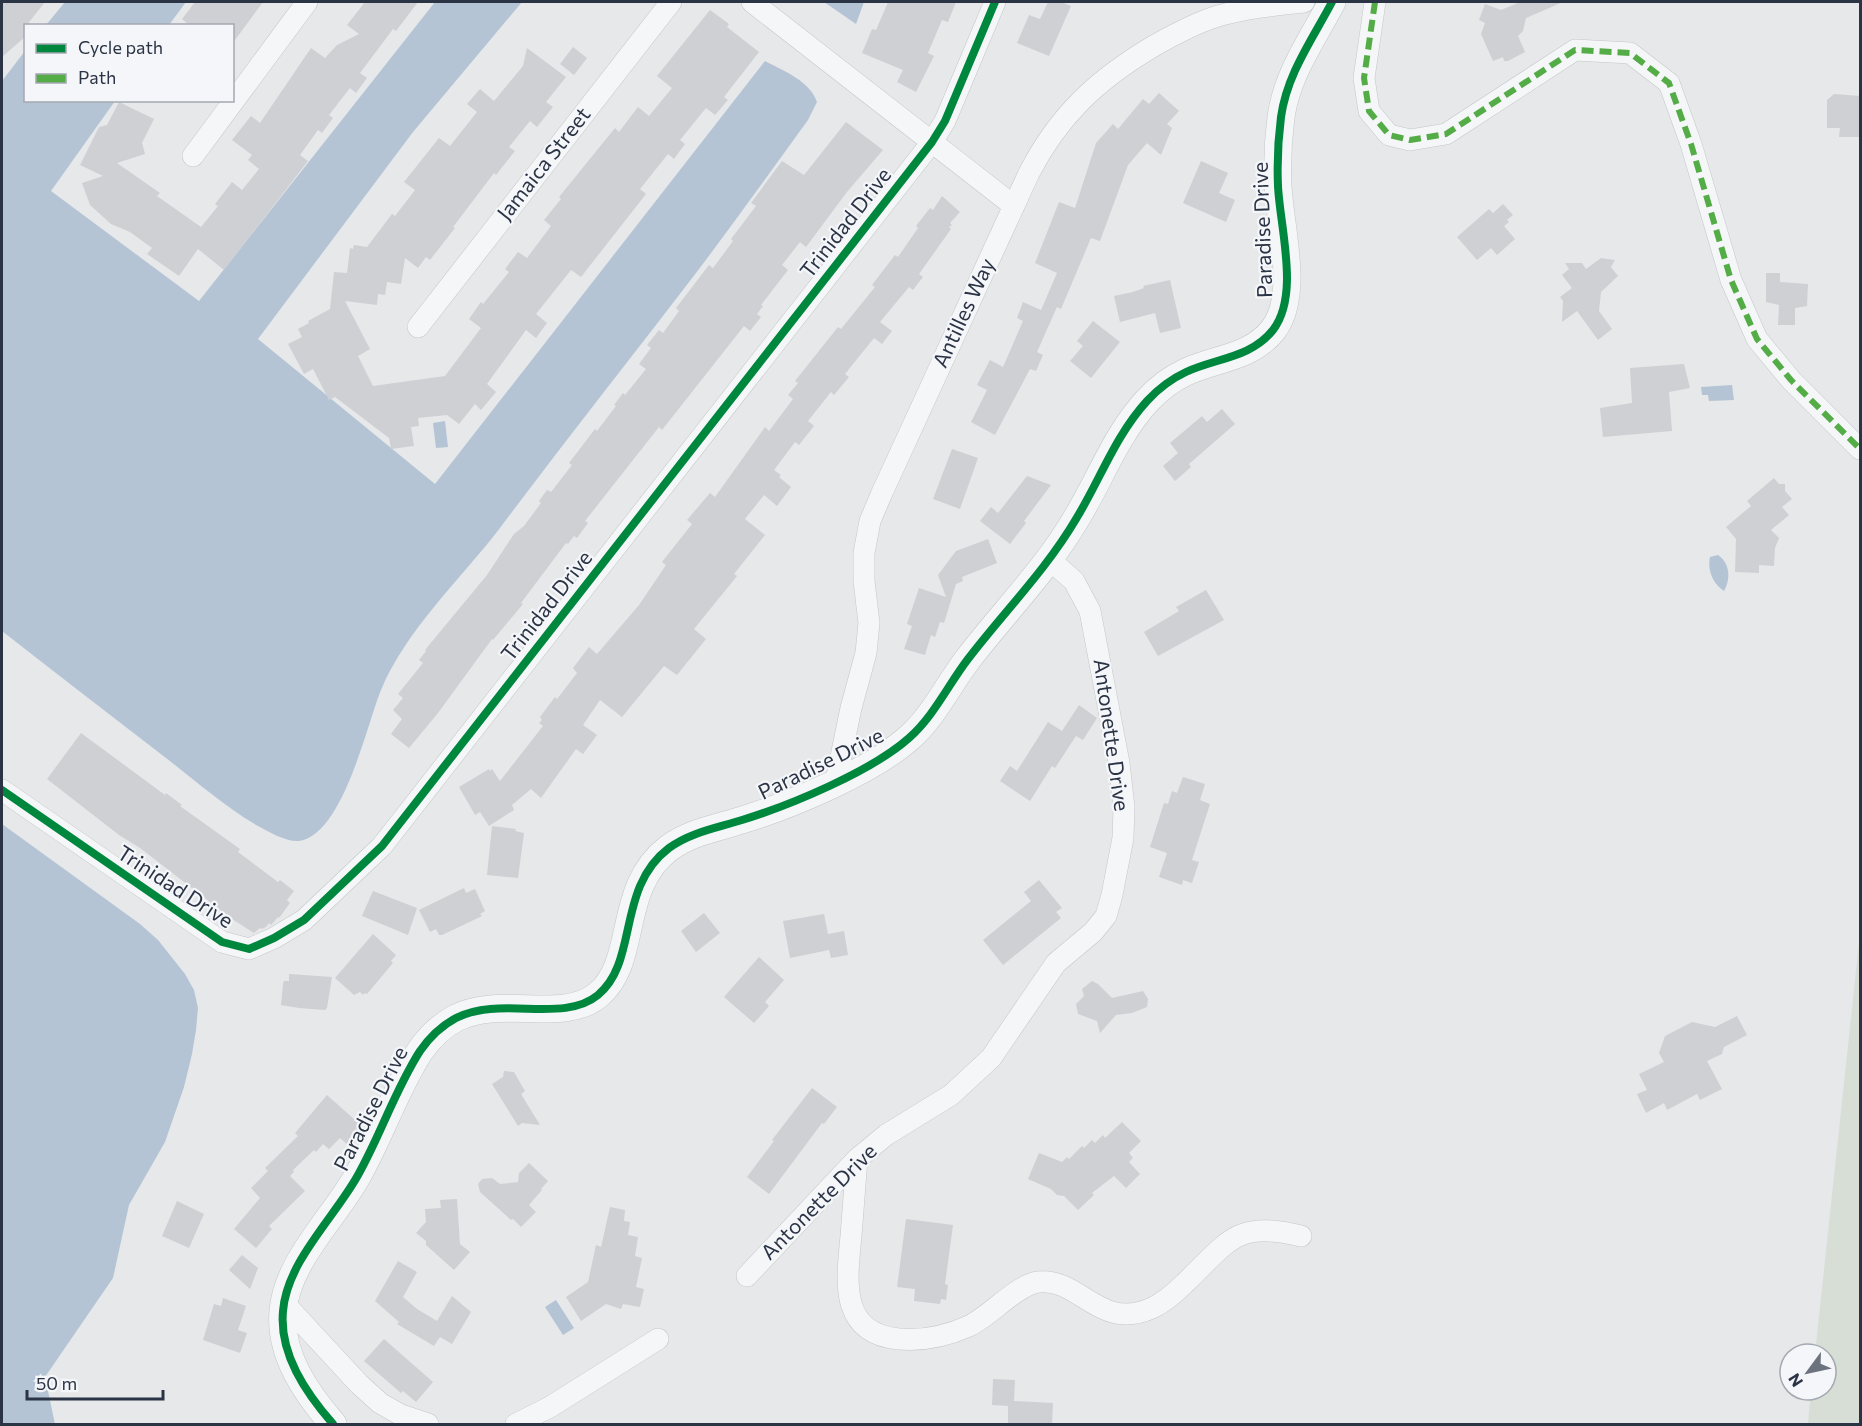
<svg xmlns="http://www.w3.org/2000/svg" width="1862" height="1426" font-family="Commissioner,sans-serif">
<rect width="100%" height="100%" fill="#e6e8ea"/>
<path fill="#d6ded6" d="M1860 934V1424H1808L1811 1390H1826V1354H1815Z"/>
<path fill="#b4c4d5" d="M65 2H186L169 25H46Z
M435 2H522L413 132 258 339 435 484 765 61C784 71 810 81 817 102L808 120C771 171 734 223 696 273 631 358 564 442 500 528 460 580 406 630 381 690 367 724 343 835 299 841 286 842 269 832 258 826 225 807 196 781 166 758 111 716 56 673 2 631V81L25 51 26 100 115 101 51 191 199 301Z
M824 2H864L856 24Z
M1732 385 1734 400 1709 401 1708 395H1702L1701 387Z
M445 421 448 447 436 448 433 423Z
M1718 555C1730 563 1731 579 1724 591 1713 584 1707 570 1710 557Z
M2 824 140 924 158 940 185 974 194 990 198 1008 196 1030 192 1054 184 1087 165 1142 129 1205 113 1278 45 1377 55 1424H2Z
M556 1300 574 1328 563 1335 545 1307Z"/>
<path fill="#ced0d3" d="M2 2H45L26 26V36L2 57Z
M195 2H263L232 44V26H190L182 19Z
M365 2H418L396 31 393 29 360 73 367 78 356 93 350 88 329 115 333 118 322 133 318 130 300 155 308 161 224 270 198 249 179 276 147 254 152 248 130 232 111 224 90 205 82 183 103 176 80 165 99 127 107 125 119 102 154 119 142 143 145 154 117 163 160 193 157 196 201 227 218 206 215 204 232 182 242 190 259 169 248 160 252 155 232 140 251 116 260 123 311 48 325 58 337 45 359 34 347 25Z
M888 2H956L948 22 942 20 928 53 934 56 916 92 897 82 903 70 862 53 872 29 876 30Z
M1048 2H1061L1071 6 1049 56 1017 43 1029 15 1040 19Z
M1520 2H1563L1526 18 1523 31 1518 36 1525 52 1508 61H1504L1503 57 1493 61 1481 34 1485 23 1479 20 1485 4 1501 10Z
M710 10 729 24 727 27 759 52 724 97 728 100 715 115 706 108 680 140 685 144 674 159 668 154 640 189 646 194 581 277 571 270 536 314 547 323 536 338 526 330 487 384 496 392 481 410 475 404 459 424 447 415 418 418 419 426 411 427 414 446 391 449 389 438 335 397 329 400 313 369 304 374 288 344 302 337 298 329 309 323 308 321 330 309 334 272 347 273 350 248 353 249 354 245 367 247 392 214 395 216 415 190 404 182 439 138 450 146 477 112 467 104 480 89 494 101 523 66 527 48 566 77 546 102 553 107 537 127 530 121 509 147 515 151 496 175 494 173 453 227 455 228 430 260 426 257 418 268 405 258 401 284 387 282 385 295 378 294 377 305 345 301 370 349 358 356 373 386 445 376 481 328 469 319 481 302 483 304 509 272 505 269 518 252 527 258 551 226 544 220 561 199 559 197 615 128 619 132 638 107 649 116 672 88 657 76Z
M573 47 587 58 574 75 560 64Z
M1159 93 1179 111 1167 124 1172 128 1161 155 1147 143 1128 165 1100 241 1091 238 1061 309 1057 307 1037 352 1043 355 1036 371 1030 369 995 435 971 422 987 390 977 385 990 360 1003 367 1023 321 1017 318 1023 302 1041 310 1057 273 1035 263 1059 202 1075 208 1096 143 1113 124 1118 129 1143 99 1149 104Z
M1834 94 1860 96V137H1839L1840 128H1827V100Z
M846 122 883 150 847 192 806 247 800 242 782 265 788 270 761 305 763 306 757 314 761 317 750 331 744 326 662 430 659 427 585 521 588 523 577 538 574 536 568 544 566 543 521 603 523 604 493 640 492 639 438 713 409 748 391 734 402 719 393 710 403 698 398 694 423 663 419 660 426 651 425 650 487 575 514 534 524 526 541 503 539 501 547 490 551 492 572 465 569 463 595 429 597 431 616 406 614 405 623 393 625 395 646 369 639 364 651 348 647 345 659 330 663 333 679 311 676 308 709 265 713 268 733 241 731 239 756 206 751 203 782 161 804 175Z
M1201 161 1228 173 1219 193 1235 200 1226 222 1183 203Z
M942 196 960 212 950 223 952 225 949 227 951 229 919 274 923 277 913 290 909 287 880 322 892 331 882 344 874 338 845 374 849 377 834 395 831 392 808 421 814 426 799 445 795 442 774 470 781 475 779 477 791 487 777 506 764 495 745 519 765 535 734 574 737 576 694 629 706 639 677 675 664 666 622 717 600 700 583 725 597 735 583 754 576 749 541 798 531 789 512 805 514 810 489 826 480 812 475 815 459 787 489 769 490 771 492 769 500 781 543 726 539 723 542 720 540 717 555 697 557 699 577 673 573 668 589 647 597 654 639 605 666 565 662 562 692 524 687 520 710 493 715 497 765 427 769 431 793 399 788 395 798 383 795 381 838 327 841 329 875 287 872 285 895 255 898 257 918 228 916 226 930 208 933 210Z
M1503 204 1513 215 1507 220 1509 222 1504 226 1515 239 1497 255 1491 248 1477 260 1457 237 1489 209 1493 213Z
M1601 258 1615 260 1611 267 1618 276 1601 292 1599 311 1612 329 1598 340 1577 311 1562 322 1563 301 1560 297 1572 288 1562 275 1569 269 1565 263H1582L1586 269Z
M1766 273H1780V282L1808 284 1807 306 1795 308V325H1778L1779 305 1766 302Z
M1170 280 1181 328 1160 333 1155 313 1120 322 1114 296 1133 292 1144 288 1143 286Z
M1093 321 1120 342 1091 378 1070 361 1083 346 1077 341Z
M1684 364 1690 388 1669 392 1672 431 1603 437 1600 408 1632 403 1630 368Z
M1222 409 1235 424 1189 464 1191 467 1175 481 1163 466 1178 453 1170 443 1202 416 1207 422Z
M952 449 978 458 960 509 933 499Z
M1027 476 1051 485 1024 521 1026 523 1010 544 980 521 991 507 998 513Z
M1774 478 1779 484H1785V491L1792 499 1782 507 1789 515 1771 530 1779 538 1775 548 1774 566 1759 565V573L1735 572 1736 539 1726 527 1751 506 1747 501Z
M988 539 997 563 962 577 963 581 956 584 944 623 940 622 935 637 931 635 925 655 904 649 912 626 907 624 919 588 946 597 938 575 956 551Z
M1206 590 1224 620 1158 656 1144 632 1179 611 1176 607Z
M1079 705 1097 718 1083 740 1076 736 1055 768 1052 766 1030 801 1000 781 1010 766 1017 771 1048 722 1062 731Z
M81 733 165 795 166 793 182 805 180 806 240 849 238 852 278 882 280 880 294 891 287 900 290 903 279 918 278 917 271 925 269 923 266 927 262 929 260 928 254 933 232 919 140 848 119 835 47 779Z
M1183 777 1205 784 1200 800 1210 804 1192 860 1199 862 1192 883 1183 880 1182 885 1159 877 1167 853 1150 847 1164 803 1168 804 1172 791 1177 793Z
M492 826 516 829 515 831 524 833 518 878 487 875Z
M1039 880 1062 908 1056 912 1061 918 1003 965 983 940 1031 901 1024 892Z
M464 888 466 893 475 889 485 911 480 914 482 916 478 918 442 935H439L436 929 430 932 419 910Z
M373 891 417 908 408 935 362 916Z
M704 913 720 933 696 952 681 931Z
M824 914 828 934 844 931 848 955 831 958 829 950 790 958 783 921Z
M373 934 396 955 391 961 393 963 367 994 365 993 363 995 360 992 354 995 335 978Z
M759 957 784 980 765 1002 769 1006 754 1023 724 997Z
M289 974 332 977 327 1008 325 1010 299 1008 281 1005 283 984 284 981H289Z
M1092 981 1098 984 1112 998 1143 991 1148 999 1147 1007 1132 1013 1116 1015 1100 1033 1097 1021 1078 1014 1076 1004 1084 996 1082 989Z
M1737 1016 1747 1035 1724 1047 1722 1054 1707 1061 1722 1089 1700 1100 1697 1094 1667 1110 1664 1103 1646 1113 1637 1094 1647 1090 1639 1074 1664 1062 1659 1053 1665 1036 1692 1022 1715 1027Z
M504 1071 514 1072 525 1091 521 1094 540 1125 522 1123 518 1126 492 1084 503 1077Z
M812 1088 837 1107 824 1124 822 1123 769 1194 747 1177 774 1141 772 1140Z
M327 1095 364 1128 360 1137 353 1144 352 1143 349 1146 340 1138 329 1149 323 1144 316 1152 314 1150 293 1170 294 1172 290 1176 305 1191 269 1226 272 1229 256 1248 234 1229 260 1198 251 1188 268 1171 265 1168 298 1136 295 1133Z
M1122 1122 1141 1141 1129 1153 1133 1158 1129 1162 1140 1174 1126 1188 1114 1176 1092 1193 1094 1195 1078 1210 1064 1196 1057 1195 1051 1189 1028 1179 1039 1153 1062 1162 1067 1157 1069 1159 1082 1146 1084 1148 1092 1140 1095 1143 1103 1135 1105 1138Z
M529 1163 548 1181 541 1189 542 1190 529 1205 536 1212 521 1227 513 1219 511 1220 480 1192 478 1184 482 1179 492 1178 500 1184 518 1182 519 1173Z
M457 1199 460 1244 470 1252 454 1270 426 1245V1241L416 1233 426 1222 425 1209 441 1208 440 1200Z
M177 1201 204 1214 189 1248 162 1236Z
M610 1207 625 1210 624 1221 630 1222 628 1235 638 1237 635 1256 642 1258 636 1287 644 1289 640 1307 623 1304 621 1309 606 1304 581 1321 566 1297 588 1282 596 1245 601 1247Z
M906 1219 953 1225 945 1284 948 1285 946 1300 941 1299 940 1304 914 1301 915 1289 897 1287Z
M242 1255 258 1268 250 1289 229 1270Z
M398 1261 417 1272 403 1297 417 1309 437 1321 452 1296 471 1312 452 1344 440 1337 434 1346 397 1324 399 1322 375 1301Z
M223 1298 246 1306 238 1330 247 1333 240 1353 203 1340 214 1304 221 1306Z
M384 1339 433 1382 416 1402 403 1391 401 1393 364 1361Z
M993 1379 1015 1380 1014 1401 1053 1403 1052 1425H1008V1406L992 1405Z"/>
<g fill="none" stroke-linecap="round" stroke-linejoin="round">
<g stroke="#c4c6c8" stroke-width="22">
<path id="minor" d="M752 2 1014 206
M1375 2 1364 78 1369 111 1389 135 1410 140 1446 134 1575 50 1630 53 1669 83 1691 144 1731 280 1757 339 1791 380 1860 449
M193 156 307 2
M418 327 671 2
M836 781 851 708 866 653 869 623 864 581V553L870 521 881 495 1029 173C1059 115 1097 80 1152 47 1173 35 1195 23 1218 16 1246 8 1275 5 1304 2
M2 790 222 942 249 949 274 938 304 920 382 846 932 142 945 121 995 2
M857 1159C855 1184 853 1210 851 1236 847 1279 838 1333 899 1339 923 1341 947 1336 969 1326 990 1316 1017 1285 1038 1282 1080 1277 1099 1332 1152 1308 1165 1302 1175 1293 1185 1283 1229 1241 1236 1220 1301 1236
M747 1276 857 1159 886 1135 951 1095 991 1058 1056 963 1093 932 1106 916 1112 895 1123 838 1124 807 1119 763 1090 611 1074 581 1049 559
M284 1303 359 1384 380 1403 401 1415 428 1424
M516 1424 550 1407 658 1339"/>
</g>
<g stroke="#c4c6c8" stroke-width="28">
<path id="tertiary" d="M333 1424C306 1393 279 1354 283 1311 287 1261 335 1217 358 1175 381 1134 395 1090 420 1051 429 1038 441 1026 456 1018 501 995 563 1024 598 995 639 961 616 888 669 848 691 832 717 828 742 820 791 805 872 771 909 738 934 716 948 685 968 659 1004 612 1046 570 1076 519 1100 480 1115 436 1147 401 1158 389 1171 379 1186 372 1216 358 1251 358 1273 330 1300 295 1280 228 1278 186 1277 163 1278 140 1281 117 1287 74 1312 40 1332 2"/>
</g>
<use href="#minor" stroke="#f5f6f7" stroke-width="21"/>
<use href="#tertiary" stroke="#f5f6f7" stroke-width="27"/>
<path stroke="#54ac47" stroke-width="6" stroke-dasharray="12 6" stroke-linecap="butt" d="M1375 2 1364 78 1369 111 1389 135 1410 140 1446 134 1575 50 1630 53 1669 83 1691 144 1731 280 1757 339 1791 380 1860 449"/>
<g stroke="#f4f6f9" stroke-width="11">
<path id="cycleway" d="M2 790 222 942 249 949 274 938 304 920 382 846 932 142 945 121 995 2
M333 1424C306 1393 279 1354 283 1311 287 1261 335 1217 358 1175 381 1134 395 1090 420 1051 429 1038 441 1026 456 1018 501 995 563 1024 598 995 639 961 616 888 669 848 691 832 717 828 742 820 791 805 872 771 909 738 934 716 948 685 968 659 1004 612 1046 570 1076 519 1100 480 1115 436 1147 401 1158 389 1171 379 1186 372 1216 358 1251 358 1273 330 1300 295 1280 228 1278 186 1277 163 1278 140 1281 117 1287 74 1312 40 1332 2"/>
</g>
<use href="#cycleway" stroke="#00873e" stroke-width="8"/>
</g>
<g text-anchor="middle" stroke-width="4.5" stroke-linejoin="round" paint-order="stroke">
<g font-size="21" fill="#2b3445" stroke="#f4f6f9">
<text transform="translate(544 164) rotate(-52)" y="7">Jamaica Street</text>
<text transform="translate(846 223) rotate(-52)" y="7">Trinidad Drive</text>
<text transform="translate(1263 230) rotate(-92)" y="7">Paradise Drive</text>
<text transform="translate(964 313) rotate(-65)" y="7">Antilles Way</text>
<text transform="translate(547 606) rotate(-52)" y="7">Trinidad Drive</text>
<text transform="translate(1111 735) rotate(82)" y="7">Antonette Drive</text>
<text transform="translate(821 764) rotate(-26)" y="7">Paradise Drive</text>
<text transform="translate(175 887) rotate(33)" y="7">Trinidad Drive</text>
<text transform="translate(371 1109) rotate(-63)" y="7">Paradise Drive</text>
<text transform="translate(819 1202) rotate(-45)" y="7">Antonette Drive</text>
</g>
</g>
<rect width="1862" height="1426" fill="none" stroke="#2b3445" stroke-width="6"/>
<rect x="24" y="24" width="210" height="78" fill="#f4f6f9" stroke="#a4a8b1" stroke-width="1.5"/>
<rect x="36" y="44" width="30" height="9" fill="#00873e" stroke="#a4a8b1" stroke-width="1.5"/>
<text x="78" y="54" font-size="18" fill="#2b3445">Cycle path</text>
<rect x="36" y="74" width="30" height="9" fill="#54ac47" stroke="#a4a8b1" stroke-width="1.5"/>
<text x="78" y="84" font-size="18" fill="#2b3445">Path</text>
<g transform="translate(1808 1372) rotate(237)"><circle r="28" fill="#f4f6f9" stroke="#a4a8b1" stroke-width="1.5"/>
<path d="M0-4.5L10 22L0 15L-10 22Z" fill="#6c737f"/>
<text y="-9" font-size="16" font-weight="bold" text-anchor="middle" fill="#2b3445">N</text>
</g>
<path d="M27 1390v9h136v-9" fill="none" stroke="#2b3445" stroke-width="3"/>
<text x="36" y="1390" font-size="18" fill="#2b3445" stroke="#f4f6f9" stroke-width="4.5" paint-order="stroke">50 m</text>
</svg>
